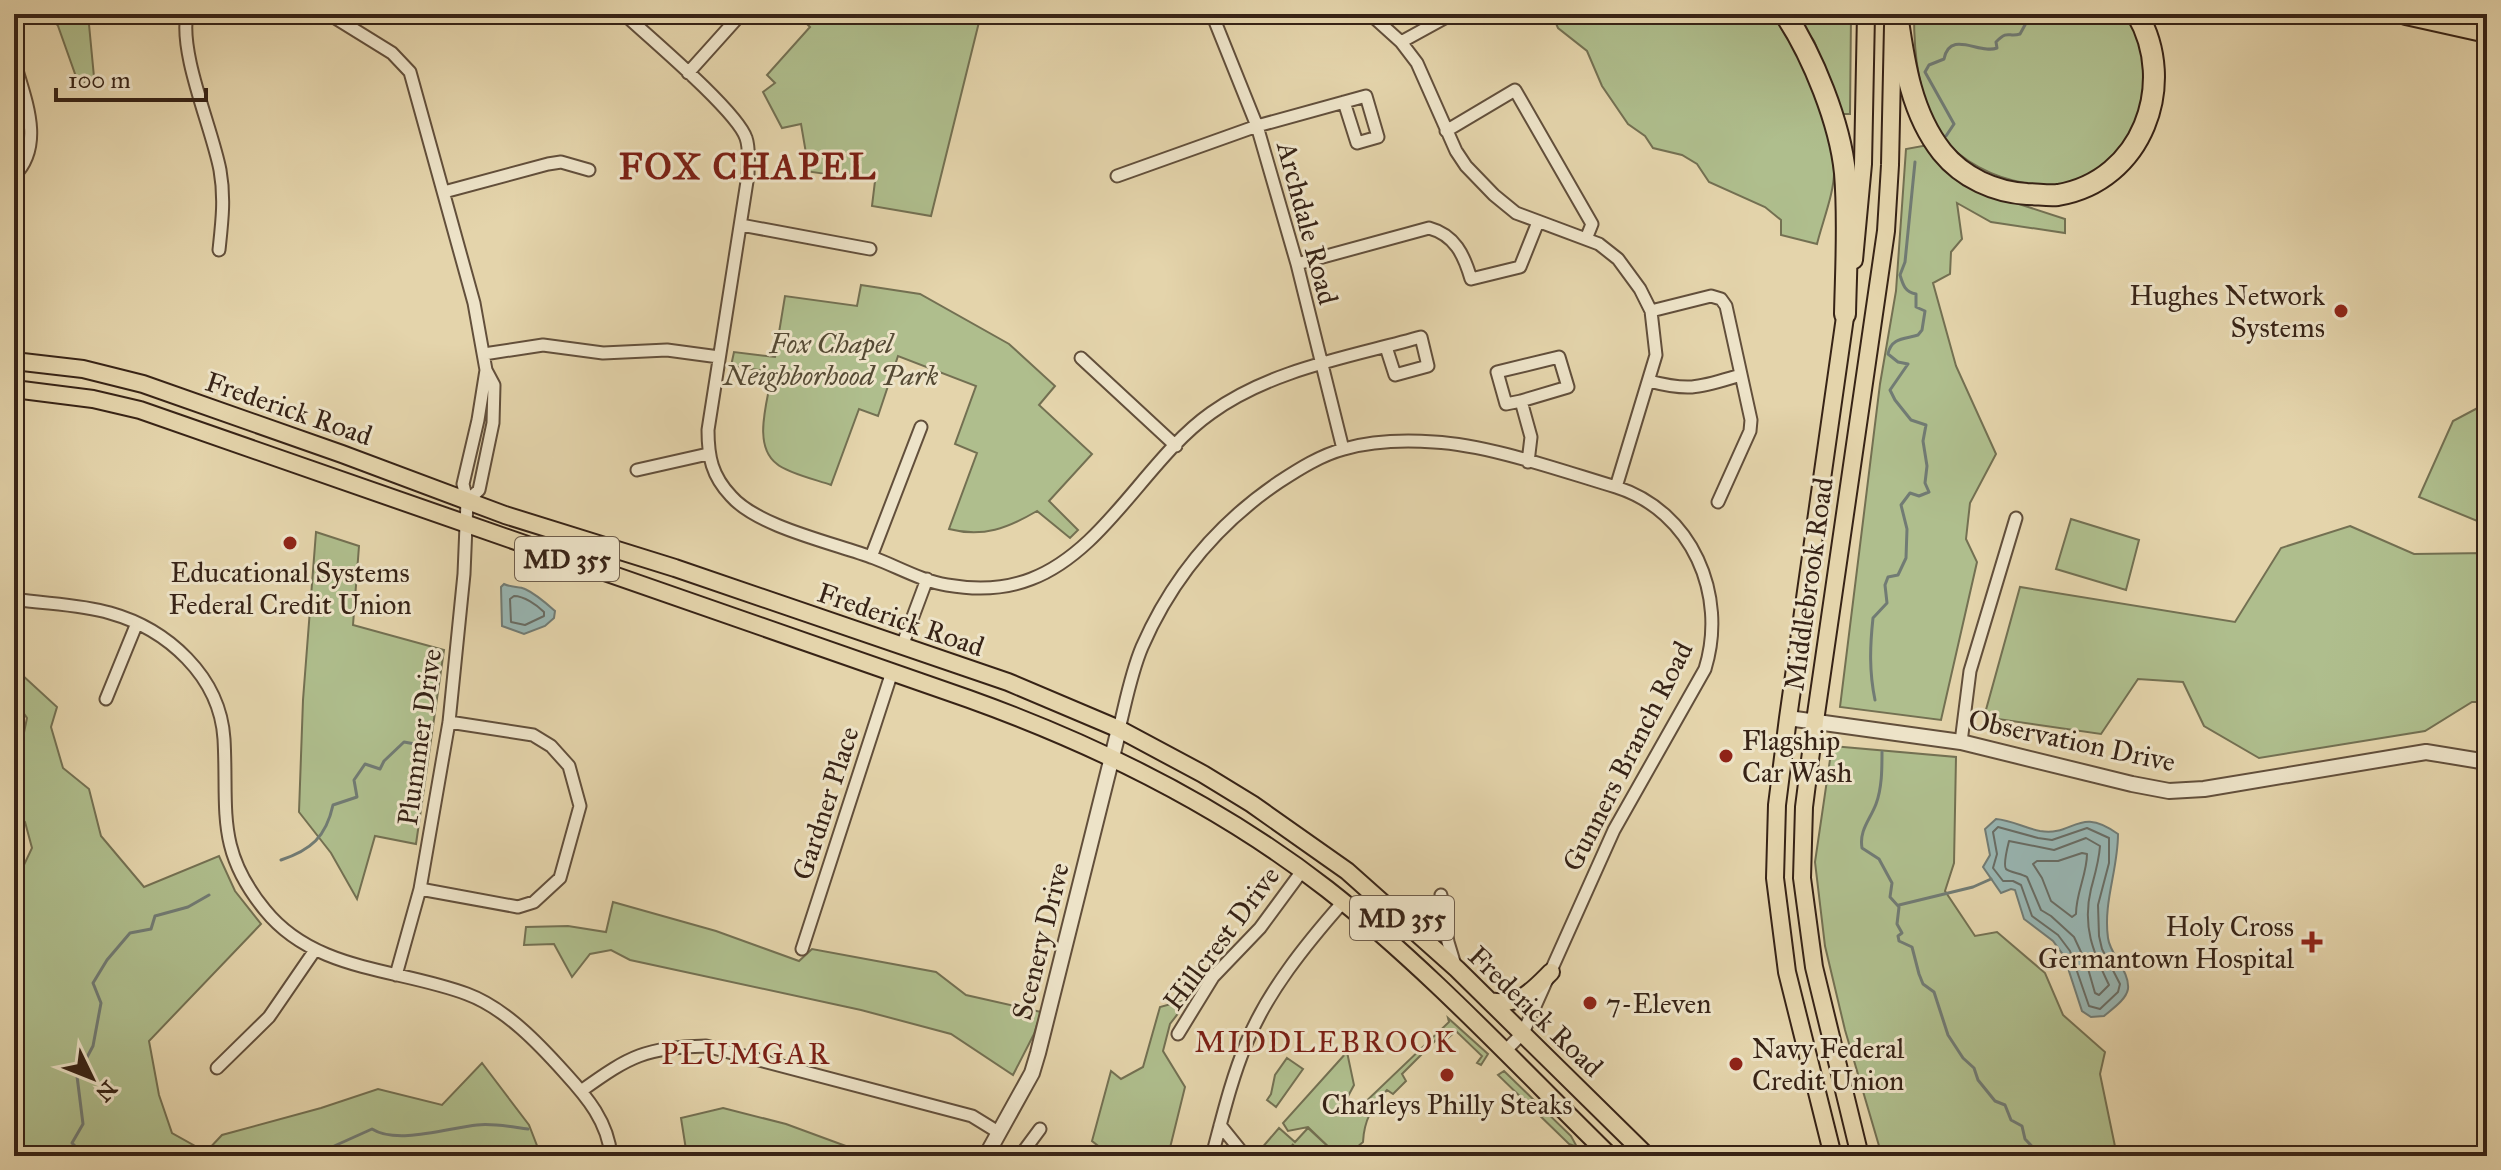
<svg xmlns="http://www.w3.org/2000/svg" width="2501" height="1170" font-family="'IM FELL Great Primer',serif">
<rect width="100%" height="100%" fill="#e4d4ab"/>
<filter id="stains"><feTurbulence type="fractalNoise" baseFrequency=".0025" numOctaves="4"/><feColorMatrix values="0 0 0 0 .2 0 0 0 0 .09 0 0 0 0 .02 0 0 0 .5 -.17"/></filter>
<radialGradient id="worn" r=".72"><stop offset=".6" stop-color="#630" stop-opacity="0"/><stop offset="1" stop-color="#630" stop-opacity=".3"/></radialGradient>
<path fill="#afbe8d" stroke="#737052" stroke-width="2" d="M49 14H88L94 77 79 85 58 26Z
M797 14H981L931 216 872 206 875 181 805 171 807 159 801 124 782 128 763 92 775 83 767 75 810 27Z
M1552 14H1772C1800 54 1833 121 1834 170 1835 191 1822 223 1817 244L1781 235V220L1765 207 1709 182 1697 164 1682 155 1653 148 1645 136 1628 124 1602 86 1587 51 1558 28Z
M1795 14H1851L1850 114H1843L1814 41Z
M1914 14H2131L2136 22C2140 41 2149 69 2149 88 2149 96 2142 108 2138 116 2130 136 2118 156 2100 170 2057 204 1965 177 1939 131 1918 95 1914 55 1914 14Z
M1928 145 1982 192 2065 219V233L1991 222 1957 203 1962 239 1951 252 1950 274 1933 283 1956 366 1996 454 1970 503 1966 539 1977 562 1941 720 1840 707 1880 384 1896 291 1906 149Z
M861 285 920 294 1009 344 1055 386 1039 405 1092 454 1049 501 1078 530 1070 538 1037 511C1008 528 983 538 949 529L977 453 955 444 976 386 898 356 878 416 859 409 831 485C817 480 787 473 777 464 751 445 769 398 772 372L731 366 734 352 775 357 785 296 857 306Z
M2487 403V525L2419 497 2453 421Z
M2071 519 2139 540 2126 590 2056 569Z
M2350 526 2414 554 2487 553V702H2472L2425 731 2259 758 2204 726 2183 682 2138 679 2101 734 1984 717 2020 587 2235 622 2281 548Z
M316 532 359 546 353 625 444 650 416 844 375 836 357 899 331 853 299 812 303 700Z
M21 674 57 707 51 727 63 768 89 789 101 836 144 887 219 856 235 891 261 924 149 1041 159 1095 172 1133 206 1152 222 1135 321 1108 378 1089 442 1105 482 1063 529 1125 541 1156H14V935L20 918 14 886 32 848 25 822 14 811V781L27 718C16 703 7 691 21 674Z
M1832 746 1956 757 1954 863 1945 891 1975 936 1997 932 2045 973 2063 1015 2105 1052 2100 1074 2117 1156H1882L1845 1030 1825 946 1815 862Z
M613 902 716 931 799 961 812 949 936 972 966 995 1041 1012 1034 1034 1013 1075 951 1034 861 1010 630 960 611 950 590 954 572 977 554 944 524 945 526 927 568 926 606 932Z
M1189 999 1170 1024 1163 1051 1185 1087 1168 1156H1111L1092 1141 1111 1071 1121 1079 1143 1067 1160 1007Z
M1448 1018 1488 1054 1481 1065 1477 1063 1482 1056 1456 1031 1447 1039 1442 1034 1402 1074 1406 1081 1393 1094 1387 1090C1372 1107 1364 1120 1363 1142L1347 1156H1305L1292 1144 1303 1156H1264L1260 1150 1279 1128 1295 1142 1308 1128 1336 1154 1308 1127 1288 1131 1283 1123 1347 1052 1354 1085 1345 1102 1356 1111 1449 1022Z
M1287 1058 1303 1069 1276 1107 1267 1100 1271 1094 1275 1075Z
M1504 1071 1571 1136 1577 1147 1569 1144 1498 1075Z
M723 1108 786 1124 873 1156H687L681 1118Z"/>
<path fill="#98b6b3" stroke="#717b74" stroke-width="2" d="M504 584C512 588 519 586 525 589 536 594 546 603 555 611L554 618 545 626 524 634 502 626 501 587Z
M1996 819C2011 820 2025 828 2040 831 2074 837 2078 805 2118 834 2118 870 2103 902 2108 938 2110 955 2130 971 2128 989 2126 1000 2112 1009 2104 1016L2091 1017 2082 1011 2064 956 2053 941 2024 919 2015 890 2011 889 2001 893 1983 867 1990 855 1985 829Z"/>
<g fill="none" stroke-linecap="round" stroke-linejoin="round">
<path stroke="#686c64" stroke-width="2" d="M514 596C524 596 537 605 544 612V616L525 625 511 622 510 599Z
M1998 827 2038 838 2052 840 2087 828 2109 838V863L2098 905 2099 936 2102 949 2120 984 2118 992 2100 1009 2089 1006 2070 951 2058 935 2032 916 2021 885 2013 881H2003L1993 868 1997 854 1993 832Z
M2086 838 2100 846C2099 861 2095 874 2091 889 2082 926 2093 952 2109 985L2099 995 2095 993 2087 965 2074 937 2051 916 2041 910 2027 877C2022 874 2009 872 2006 869 2003 865 2008 845 2009 841L2054 850Z
M2082 853 2087 854C2087 874 2076 893 2076 914L2072 917 2051 901 2042 878 2033 864 2037 861H2058Z"/>
<path stroke="#717b74" stroke-width="3" d="M1946 136 1954 124 1925 72 1929 65 1944 59C1950 29 1980 55 1997 48L1996 42C2009 29 2008 38 2020 34L2031 14
M1875 700C1869 671 1870 646 1873 618L1887 603 1885 585 1888 577 1898 575 1906 558 1907 529 1901 505 1910 493 1919 496 1929 492 1925 483 1927 466 1923 441 1926 425 1911 420 1895 400 1890 390 1908 364 1898 362 1888 354C1891 337 1906 339 1918 335L1922 330 1925 311 1916 307V294C1905 292 1903 285 1900 275L1905 262 1915 162
M1882 752C1882 769 1882 788 1876 804 1870 820 1859 830 1862 848L1879 859 1892 883 1890 897 1899 907 1897 924 1902 933 1898 936 1899 941 1912 947 1919 974 1923 984 1934 992 1948 1035 1963 1058 1974 1068 1978 1080 1995 1101 2005 1105 2011 1120 2022 1126 2025 1139 2041 1156
M281 860C311 850 326 837 333 805L357 797 354 780 365 764 380 769 384 761 404 742 415 744
M1899 905 1973 887 1991 879
M85 1156 72 1143 83 1124 77 1076 93 1046 101 1003 93 983 107 960 130 933 151 929 155 916 188 907 209 895
M301 1156 314 1147H332L372 1129C397 1145 448 1128 477 1125 493 1123 512 1127 528 1129"/>
<g stroke="#624f3b" stroke-width="15">
<path id="minor" d="M187 14C179 54 212 128 220 170 225 198 222 222 219 250
M329 14 392 53 410 72 474 303 486 370 478 420 463 484 467 501 464 574 449 722 420 889 396 975
M624 14C649 37 737 111 746 138 750 149 748 163 748 175L708 430C708 457 712 476 731 496 758 527 834 543 874 558 898 567 922 581 947 585 976 590 1003 590 1031 579 1105 551 1147 458 1211 413 1272 369 1350 357 1421 337L1428 366 1395 375 1386 347
M1212 14 1257 126 1297 264 1343 449
M1370 14 1401 42 1417 63 1456 151 1466 166 1494 195 1516 213 1599 244 1618 259 1640 289 1651 311 1656 355 1616 487
M1401 42 1452 14
M14 60C24 97 46 144 14 176
M688 73 741 14
M1446 131 1515 90 1592 224 1586 239
M1117 176 1257 126 1366 96 1378 137 1357 143 1344 102
M444 192 548 164 561 162 589 170
M741 225 870 249
M1297 264 1429 228C1455 235 1464 255 1471 279L1520 267 1538 222
M1651 311 1711 296 1721 299 1726 306 1751 420 1750 431 1718 502
M484 354 543 345 603 353 667 350 719 357
M1081 358 1176 446
M1649 381C1691 392 1700 387 1741 375
M1521 401 1568 387 1559 357 1497 372 1506 404 1521 401 1531 437 1528 462
M637 470 708 454
M467 501 479 490 493 423 494 385 486 370
M871 557 921 427
M14 599C45 604 80 604 110 613 167 629 220 676 224 739 228 810 215 849 265 910 315 972 398 968 467 994 505 1008 539 1044 565 1073 587 1097 608 1122 611 1156
M902 646 927 579
M106 699 137 623
M1119 729C1126 701 1131 673 1142 647 1172 578 1217 524 1279 482 1299 469 1321 455 1344 449 1372 441 1405 440 1434 442 1490 445 1562 471 1616 487 1692 511 1728 595 1705 669L1614 830 1523 1033 1504 1052
M1961 742 1970 671 2016 518
M420 889 518 907 534 902 560 878 580 806 569 766 551 746 533 735 449 722
M1441 895 1448 942 1455 965
M802 949 892 672
M1178 1034 1213 977 1260 928 1302 871
M217 1068 269 1017 315 950
M581 1091C631 1055 645 1048 706 1046L972 1116 998 1132
M1220 1125 1245 1156
M1020 1156 1040 1129
M1212 1156C1222 1119 1231 1080 1246 1044 1267 992 1306 944 1343 902"/>
</g>
<g stroke="#624f3b" stroke-width="18">
<path id="tertiary" d="M1788 718 1961 742 2132 784 2169 791 2204 789 2426 752 2487 762
M986 1156 1032 1073 1038 1053 1119 729"/>
</g>
<g stroke="#372316" stroke-width="20">
<path id="primary" d="M1854 260 1863 164 1866 14
M14 361 83 369 143 384 342 454 505 515 675 568 1008 682 1119 729 1203 774 1252 804 1347 871 1457 969 1647 1156
M14 389 93 399 140 410 969 699C1097 745 1219 805 1327 889 1429 969 1518 1066 1610 1156
M1410 923C1426 929 1437 928 1443 911
M1490 1001C1519 1007 1532 991 1551 972
M1833 1156 1787 972 1775 878 1777 805 1788 718 1847 303
M1860 1156 1814 967 1802 878 1804 807 1815 721 1886 231 1890 165 1893 26"/>
</g>
<g stroke="#372316" stroke-width="24">
<path id="motorway" d="M1785 14C1813 56 1840 123 1845 173 1849 220 1846 268 1845 314
M1897 14C1904 62 1911 113 1942 152 1963 178 1995 192 2027 194 2037 194 2048 196 2058 195 2142 181 2178 84 2137 14
M2406 14 2487 32"/>
</g>
<use href="#minor" stroke="#ede3c8" stroke-width="11"/>
<use href="#tertiary" stroke="#ede3c8" stroke-width="14"/>
<use href="#primary" stroke="#e4d4ab" stroke-width="16"/>
<use href="#motorway" stroke="#e4d4ab" stroke-width="20"/>
</g>
<g fill="#8f2418" stroke="#ede3c8" stroke-width="3">
<circle cx="2341" cy="311" r="8"/>
<circle cx="290" cy="543" r="8"/>
<circle cx="1726" cy="756" r="8"/>
<path d="M2308 930h8v8h8v8h-8v8h-8v-8h-8v-8h8z"/>
<circle cx="1590" cy="1003" r="8"/>
<circle cx="1736" cy="1064" r="8"/>
<circle cx="1447" cy="1075" r="8"/>
</g>
<g text-anchor="middle" stroke-width="6" stroke-linejoin="round" paint-order="stroke">
<g fill="#ede3c8" stroke="#6e5d4b" stroke-width="2">
<rect x="515" y="537" width="104" height="44" rx="6"/>
<rect x="1350" y="896" width="104" height="44" rx="6"/>
</g>
<g font-size="26" font-weight="bold" fill="#372316">
<text x="567" y="568">MD 355</text>
<text x="1402" y="927">MD 355</text>
</g>
<g font-size="28" fill="#372316" stroke="#ede3c8">
<text transform="translate(1308 223) rotate(75)" y="10">Archdale Road</text>
<text transform="translate(289 408) rotate(19)" y="10">Frederick Road</text>
<text transform="translate(1808 584) rotate(-82)" y="10">Middlebrook Road</text>
<text transform="translate(901 619) rotate(19)" y="10">Frederick Road</text>
<text transform="translate(419 737) rotate(-82)" y="10">Plummer Drive</text>
<text transform="translate(2072 740) rotate(12)" y="10">Observation Drive</text>
<text transform="translate(1627 756) rotate(-63)" y="10">Gunners Branch Road</text>
<text transform="translate(825 803) rotate(-72)" y="10">Gardner Place</text>
<text transform="translate(1221 938) rotate(-53)" y="10">Hillcrest Drive</text>
<text transform="translate(1040 941) rotate(-76)" y="10">Scenery Drive</text>
<text transform="translate(1536 1011) rotate(44)" y="10">Frederick Road</text>
</g>
<g font-size="28" fill="#372316" stroke="#ede3c8" text-anchor="start">
<text x="2325" y="305" text-anchor="end">Hughes Network<tspan x="2325" dy="32">Systems</tspan></text>
<text x="290" y="582" text-anchor="middle">Educational Systems<tspan x="290" dy="32">Federal Credit Union</tspan></text>
<text x="1742" y="750">Flagship<tspan x="1742" dy="32">Car Wash</tspan></text>
<text x="2294" y="936" text-anchor="end">Holy Cross<tspan x="2294" dy="32">Germantown Hospital</tspan></text>
<text x="1606" y="1013">7-Eleven</text>
<text x="1752" y="1058">Navy Federal<tspan x="1752" dy="32">Credit Union</tspan></text>
<text x="1447" y="1114" text-anchor="middle">Charleys Philly Steaks</text>
</g>
<g font-size="28" font-style="italic" fill="#554a34" stroke="#ede3c8">
<text x="831" y="353">Fox Chapel<tspan x="831" dy="32">Neighborhood Park</tspan></text>
</g>
<g font-size="30" letter-spacing="2" fill="#7a1f14" stroke="#ede3c8">
<text x="1326" y="1052">MIDDLEBROOK</text>
<text x="746" y="1064">PLUMGAR</text>
</g>
<g font-size="36" font-weight="bold" letter-spacing="2" fill="#7a1f14" stroke="#ede3c8">
<text x="748" y="179">FOX CHAPEL</text>
</g>
</g>
<rect width="2501" height="1170" fill="none" stroke="#e4d4ab" stroke-width="48"/>
<rect x="16" y="16" width="2469" height="1138" fill="none" stroke="#372316" stroke-width="4"/>
<rect x="24" y="24" width="2453" height="1122" fill="none" stroke="#372316" stroke-width="2"/>
<g transform="translate(92 1078) rotate(133)" stroke="#ede3c8" stroke-width="6" paint-order="stroke">
<path d="M0-6L14 30L0 20L-14 30Z" fill="#372316"/>
<text y="-12" font-size="22" font-weight="bold" text-anchor="middle" fill="#372316">N</text>
</g>
<path d="M56 88v12h150v-12" fill="none" stroke="#372316" stroke-width="4"/>
<text x="68" y="88" font-size="24" fill="#372316" stroke="#ede3c8" stroke-width="6" paint-order="stroke">100 m</text>
<rect width="100%" height="100%" filter="url(#stains)"/>
<rect width="100%" height="100%" fill="url(#worn)"/>
</svg>
